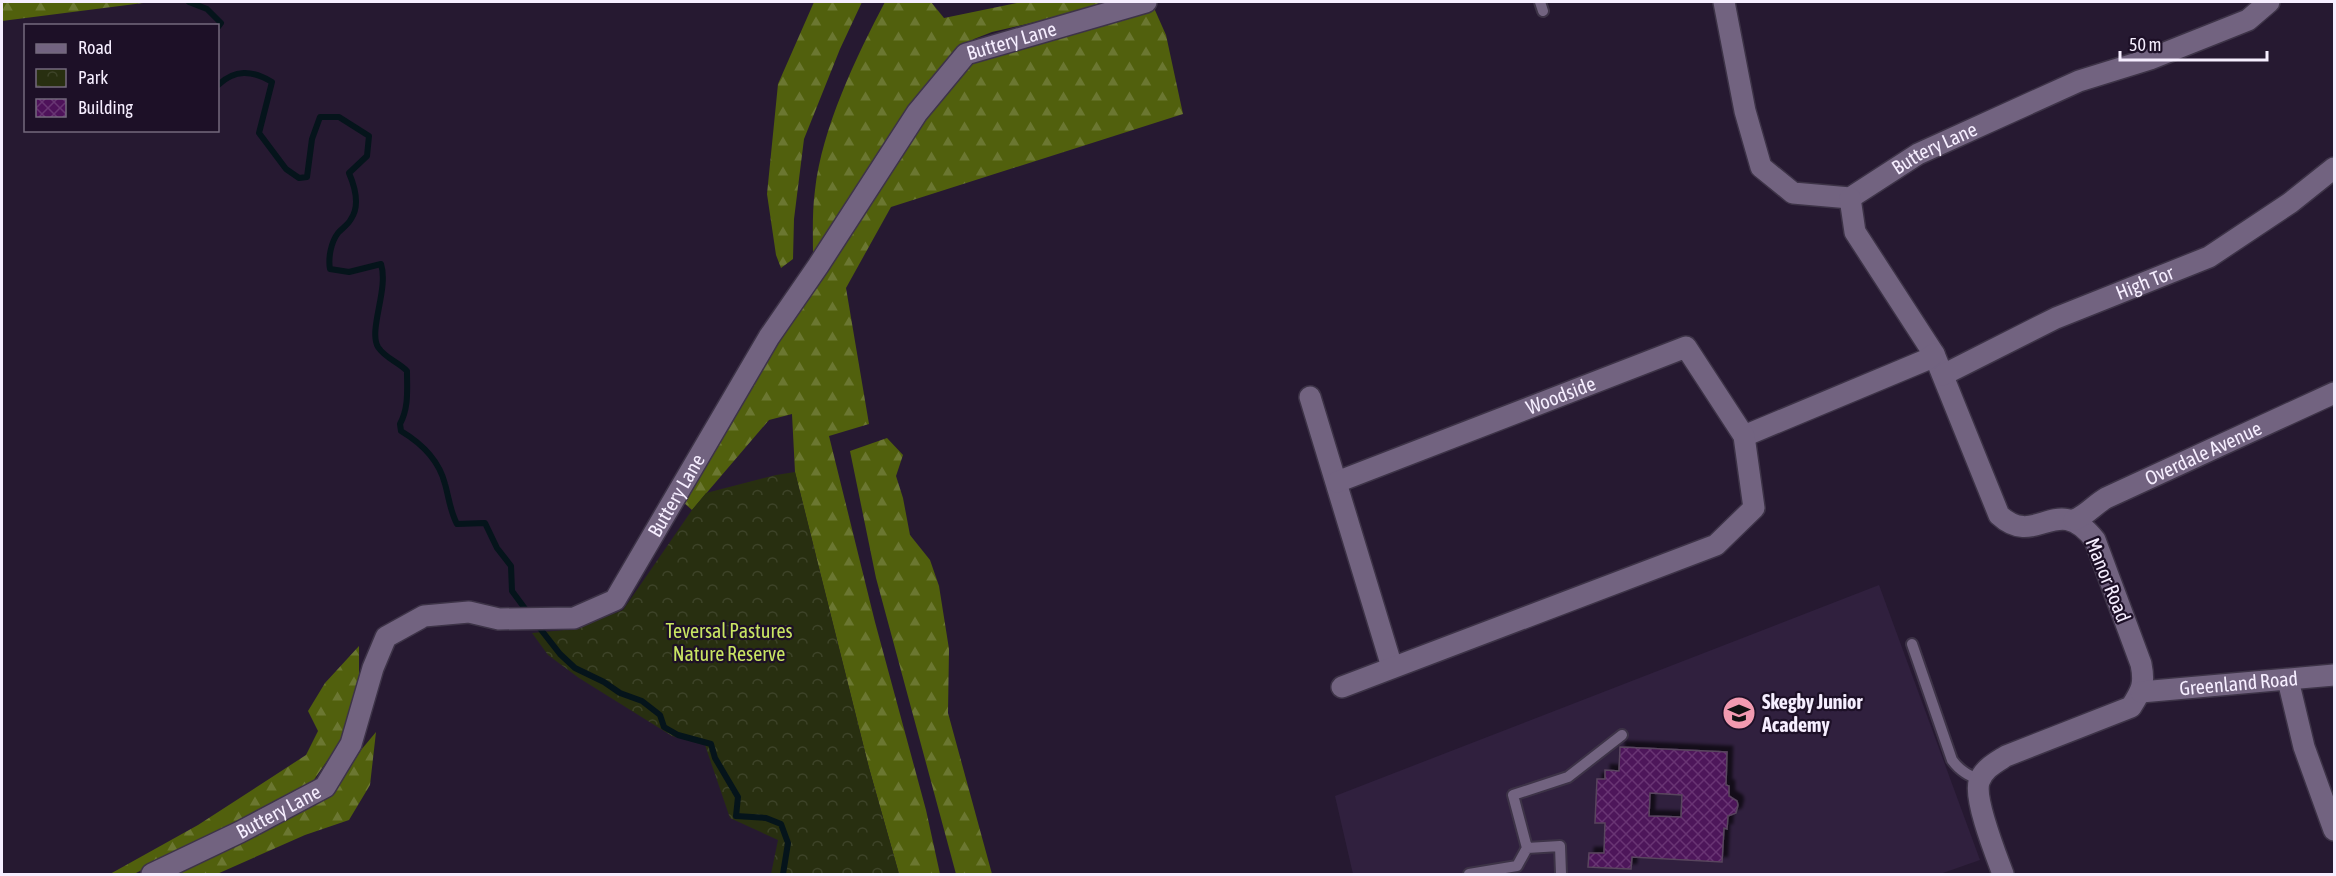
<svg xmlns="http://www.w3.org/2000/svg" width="2336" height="876" font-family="'Asap Condensed',sans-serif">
<defs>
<pattern id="forest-firs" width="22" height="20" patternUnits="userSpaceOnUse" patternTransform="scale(1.5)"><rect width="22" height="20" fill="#51600d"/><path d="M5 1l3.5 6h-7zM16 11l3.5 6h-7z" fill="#6b7731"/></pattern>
<pattern id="park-crowns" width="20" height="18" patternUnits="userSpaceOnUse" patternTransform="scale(1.5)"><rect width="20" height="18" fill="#282f10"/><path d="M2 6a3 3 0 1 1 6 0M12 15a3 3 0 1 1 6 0" fill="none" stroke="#3d4328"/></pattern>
<pattern id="building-cross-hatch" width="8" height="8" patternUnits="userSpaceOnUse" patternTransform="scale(1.5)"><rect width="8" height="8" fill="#4e125a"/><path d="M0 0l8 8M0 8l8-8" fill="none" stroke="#683573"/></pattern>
<filter id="shadow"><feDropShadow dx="5.5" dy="-5.5" stdDeviation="1.5" flood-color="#0009"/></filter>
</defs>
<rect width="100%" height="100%" fill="#261931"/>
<path fill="#30203e" d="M1879 585 1980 860 1940 874H1353L1335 796Z"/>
<path fill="url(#forest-firs)" d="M2 2H151L2 21Z
M814 2H862L840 49 804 139 794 219 793 259 781 268 776 255 767 194 778 84Z
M885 2H931L944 18 1022 2H1098L1100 7 992 32 974 39 953 55 813 259C813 236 812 212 815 190 822 128 856 57 885 2Z
M1154 8 1166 35 1183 114 891 207 846 288 869 424 829 436 875 622 926 810 940 874H899L869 768 795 472 792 414 769 420 692 510 683 502 780 331 813 293 829 262 922 115 971 58Z
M887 438 903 455 896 476 903 498 910 535 930 560 939 586 949 649 948 713 992 874H956L876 578 850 451Z
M359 646V685L343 738 311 784 134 874H110L198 825 306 755 318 731 308 711 325 683Z
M376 732 370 785 349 820 305 835 217 874H175L290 818 335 791 361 750Z"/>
<path fill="url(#park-crowns)" d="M795 472 869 768 899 874H771L778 840 730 818 705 745 672 736 579 678 548 655 532 633 575 629 623 610 692 510 706 493 776 475Z"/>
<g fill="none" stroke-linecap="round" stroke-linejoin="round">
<path stroke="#05141b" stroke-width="6" d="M189 2 207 9 221 23 218 27
M218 85C235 69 252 70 272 82L259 133 286 169 299 178 307 177 312 139 320 117H339L369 136 367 156 349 173C355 187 360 206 351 219 348 225 342 228 338 233 331 242 328 258 330 269L349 272 381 264C389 289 368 330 378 347 385 358 398 362 407 371 407 390 409 407 400 424L401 431C421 443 439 460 445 484 449 498 450 511 457 524L485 523 497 548 511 566 512 591 529 614
M535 622 560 654 575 668 604 682 620 693 642 701 660 715 664 727 678 735 711 744 715 758 738 797 736 816 766 818 781 824 788 843 783 874"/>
</g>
<path fill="url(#building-cross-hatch)" stroke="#59455e" stroke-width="1.5" fill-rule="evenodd" filter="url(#shadow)" d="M1620 747 1727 752 1726 785 1729 786V796L1737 801 1738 805 1736 813 1728 816 1727 829 1724 828 1722 862 1632 857 1631 869 1588 867 1589 853H1604L1605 823H1595L1597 779H1605V770L1619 771ZM1650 793 1682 795 1681 817 1649 816Z"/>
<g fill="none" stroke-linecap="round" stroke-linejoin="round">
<g stroke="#3d3347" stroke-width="14">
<path id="service" d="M1540 2 1543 11
M1912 644 1952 760C1960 771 1968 775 1980 780
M1527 848 1513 795 1568 777 1622 735
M1469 874 1517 866 1527 848 1560 846 1561 874"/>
</g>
<g stroke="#3d3347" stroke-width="24">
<g id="minor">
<path id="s1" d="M1724 2 1745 111 1761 167 1793 193 1850 198 1918 154 2079 81 2150 59 2248 20 2269 2"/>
<path d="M1850 198 1855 232 1934 354 1999 515C2037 550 2056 490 2095 540L2141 664C2145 684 2142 690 2131 707L2006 756C1995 763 1983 769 1979 782 1974 800 1996 855 2003 874"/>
<path id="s2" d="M1943 375 2056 318 2209 257 2290 203 2334 168"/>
<path d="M1310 397 1392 667"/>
<path d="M1744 436 1926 360 1934 354"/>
<path id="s3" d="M1337 482 1686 347 1744 436 1754 508 1716 545 1342 687"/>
<path id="s4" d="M2074 520C2087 515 2094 505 2106 498L2334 393"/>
<path d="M2288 680 2304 747 2334 830"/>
<path id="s5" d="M2141 692 2334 675"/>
<path id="s6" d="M152 874 240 832 325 787 351 744 373 668 386 637 424 616 469 612 499 619 574 618 615 600 769 337 818 266 917 113 966 54 1146 2"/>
</g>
</g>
<use href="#service" stroke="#726380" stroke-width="10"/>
<use href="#minor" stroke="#726380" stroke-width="21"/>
</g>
<defs>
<g id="school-disc" transform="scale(1.725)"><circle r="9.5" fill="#f29ab0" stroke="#1d1027"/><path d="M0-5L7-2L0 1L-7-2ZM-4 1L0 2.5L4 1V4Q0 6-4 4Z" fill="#111"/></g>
</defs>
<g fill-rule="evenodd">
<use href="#school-disc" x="1739" y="713"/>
</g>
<g text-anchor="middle" stroke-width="4.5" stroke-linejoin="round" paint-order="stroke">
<g font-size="20" fill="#f6eeff" stroke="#1d1027">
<text dy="7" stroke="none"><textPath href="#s6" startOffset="1293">Buttery Lane</textPath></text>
<text dy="7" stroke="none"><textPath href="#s1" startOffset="366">Buttery Lane</textPath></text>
<text dy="7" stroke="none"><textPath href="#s2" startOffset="222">High Tor</textPath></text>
<text dy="7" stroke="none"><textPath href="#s3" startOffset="240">Woodside</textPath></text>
<text dy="7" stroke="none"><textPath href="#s4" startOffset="146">Overdale Avenue</textPath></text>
<text dy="7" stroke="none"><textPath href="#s6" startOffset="717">Buttery Lane</textPath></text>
<text transform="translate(2108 580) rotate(68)" y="7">Manor Road</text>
<text dy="7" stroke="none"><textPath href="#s5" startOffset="98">Greenland Road</textPath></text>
<text dy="7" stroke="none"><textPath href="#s6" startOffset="141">Buttery Lane</textPath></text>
</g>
<g font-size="20" fill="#c9e563" stroke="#1d1027">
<text x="729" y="638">Teversal Pastures<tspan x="729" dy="23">Nature Reserve</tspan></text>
</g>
<g font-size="20" font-weight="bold" fill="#f6eeff" stroke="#1d1027" text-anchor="start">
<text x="1762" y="709">Skegby Junior<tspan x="1762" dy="23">Academy</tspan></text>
</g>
</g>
<rect width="2336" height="876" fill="none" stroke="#f6eeff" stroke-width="6"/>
<rect x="24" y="24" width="195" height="108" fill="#1d1027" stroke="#74697d" stroke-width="1.5"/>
<rect x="36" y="44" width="30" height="9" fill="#726380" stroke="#74697d" stroke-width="1.5"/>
<text x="78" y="54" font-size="18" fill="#f6eeff">Road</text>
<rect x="36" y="69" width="30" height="18" fill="url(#park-crowns)" stroke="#74697d" stroke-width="1.5"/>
<text x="78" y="84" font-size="18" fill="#f6eeff">Park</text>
<rect x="36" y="99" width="30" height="18" fill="url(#building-cross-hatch)" stroke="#74697d" stroke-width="1.5"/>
<text x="78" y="114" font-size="18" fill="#f6eeff">Building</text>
<path d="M2120 51v9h147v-9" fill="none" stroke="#f6eeff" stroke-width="3"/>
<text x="2129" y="51" font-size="18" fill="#f6eeff" stroke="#1d1027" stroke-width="4.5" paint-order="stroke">50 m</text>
</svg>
